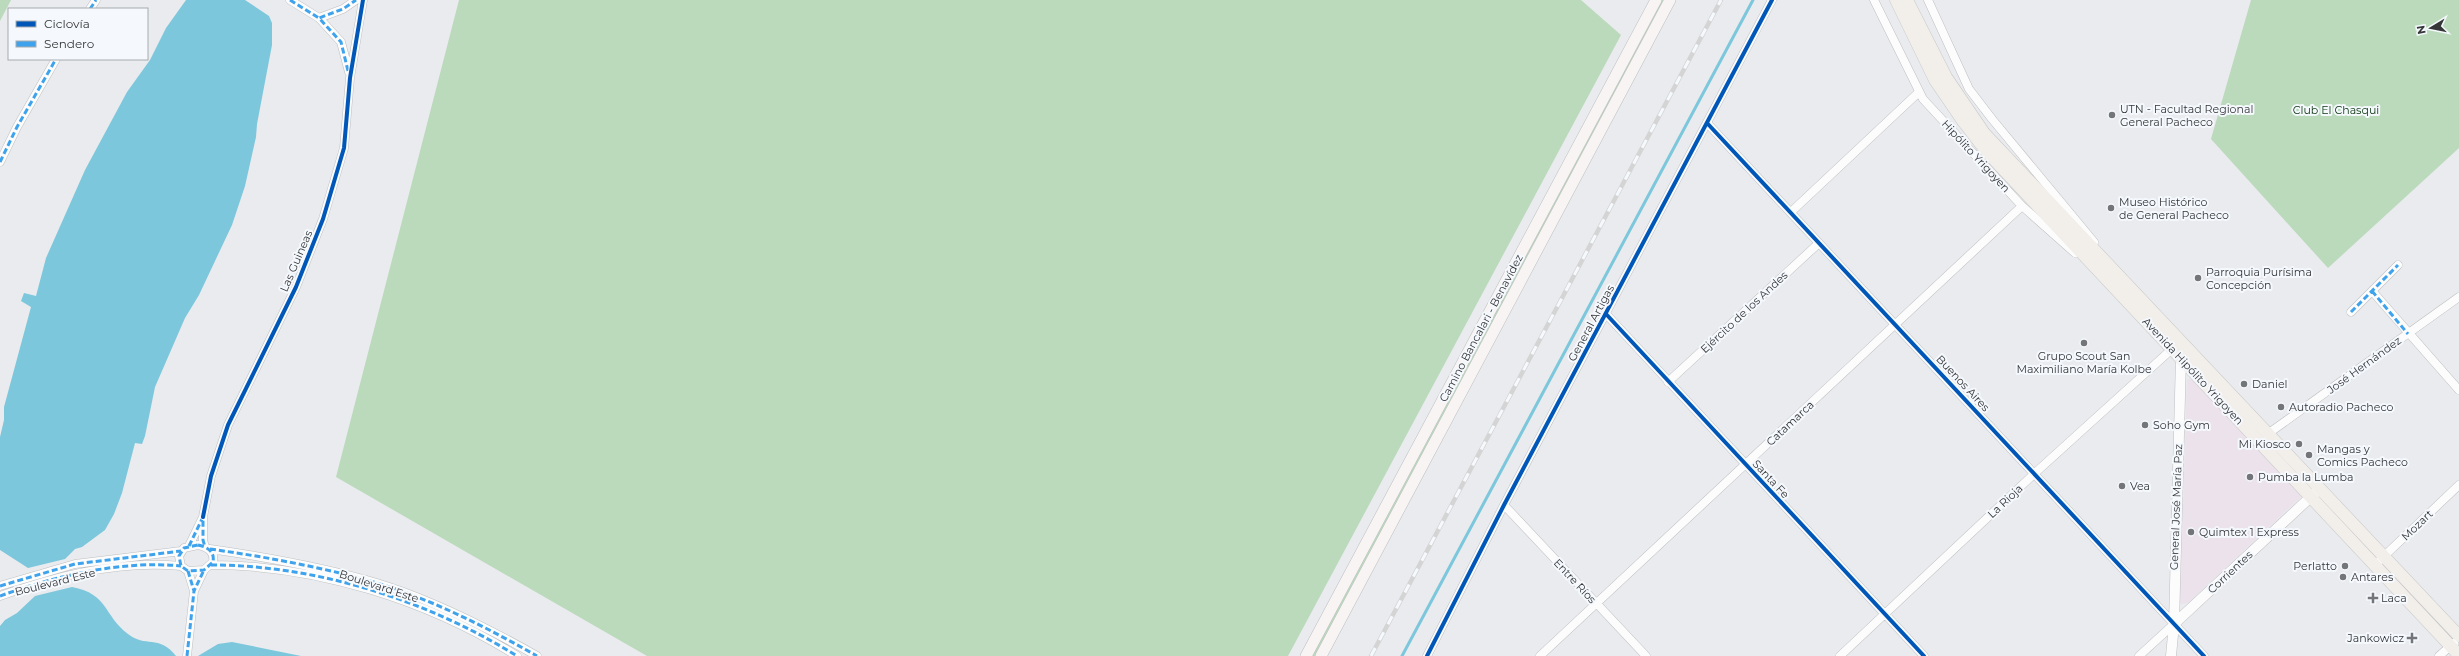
<svg xmlns="http://www.w3.org/2000/svg" width="2459" height="656" font-family="Montserrat,sans-serif">
<rect width="100%" height="100%" fill="#e9ebee"/>
<path fill="#ece2eb" d="M2187 379 2195 380 2302 496 2188 603 2180 604Z"/>
<path fill="#badabb" d="M0 0H11L0 21Z
M459 0H1581L1621 35 1288 656H647L336 477Z
M1662 0H1665L1315 656H1312Z
M2251 0H2459V148L2328 268 2211 139Z"/>
<path fill="#7cc7dc" d="M186 0H245L269 16 272 23V45L257 124 256 137 245 186 232 225 199 295 185 318 155 387 145 436 142 444 135 443 122 493 114 514 105 530 82 547 75 549 65 559 28 568 0 550V437L4 420V407L31 307 21 301 24 293 36 296 46 258 85 170 127 92 150 60 166 28Z
M72 587C109 594 103 615 128 634 145 648 159 634 176 656H0V626L5 620 17 613 35 596Z
M232 642 301 656H198L218 644Z"/>
<g fill="none" stroke-linecap="round" stroke-linejoin="round">
<path stroke="#7cc7dc" stroke-width="3" d="M1402 656 1753 0"/>
<g stroke="#bebfc1" stroke-width="9">
<path id="minor" d="M290 0 319 18
M1874 0 1923 99 2022 206 2075 253
M1928 0 1969 89 1992 119 2094 242
M90 9 96 0
M349 72 341 42 319 18 343 9 356 0
M1707 123 2204 656
M0 162 17 127 56 59
M1791 212 1919 92
M2372 291 2459 390
M2351 312 2398 265
M1606 314 1924 656
M1668 382 1819 243
M2269 433 2459 297
M1504 505 1646 656
M203 517 211 476 228 425 296 287 323 219 344 148 350 78 363 0
M198 545C207 547 215 551 213 562L204 570 188 571 181 566 179 556 184 548Z
M189 546 203 517V540L205 547
M210 549C266 557 322 567 377 583 433 600 486 627 537 656
M2380 560 2459 485
M211 565C316 565 427 600 517 656
M188 571 194 591 204 570
M0 586 75 564 181 551
M0 596C55 576 122 560 181 566
M187 656 194 591
M1427 656 1504 505 1772 0
M1540 656 2022 206
M1840 656 2035 473 2172 349
M2139 656 2174 624
M2439 656 2454 643"/>
</g>
<g stroke="#bebfc1" stroke-width="11">
<path id="tertiary" d="M2174 624 2316 492
M2171 656 2174 624 2181 358"/>
</g>
<g stroke="#bebfc1" stroke-width="12">
<path id="secondary" d="M1306 656 1656 0
M1321 656 1670 0"/>
</g>
<g stroke="#c7c8c9" stroke-width="13">
<path id="primary" d="M1896 0 1935 80 1963 121 1987 152 2459 655
M1907 0 1946 77 1984 133 2459 636"/>
</g>
<use href="#minor" stroke="#fcfcfc" stroke-width="8"/>
<use href="#tertiary" stroke="#fcfcfc" stroke-width="10"/>
<use href="#secondary" stroke="#f7f4f3" stroke-width="11"/>
<use href="#primary" stroke="#f2eeea" stroke-width="12"/>
<g stroke="#d4d4d4" stroke-width="4.5">
<path id="rail" d="M1371 656 1721 0"/>
</g>
<use href="#rail" stroke="#f5f9fd" stroke-width="3" stroke-dasharray="9" stroke-linecap="butt"/>
<path stroke="#3ea3ec" stroke-width="3" stroke-dasharray="6 3" stroke-linecap="butt" d="M290 0 319 18
M90 9 96 0
M348 71 341 42 319 18 343 9 356 0
M0 162 17 127 56 59
M2372 291 2408 334
M2351 312 2398 265
M198 545C207 547 215 551 213 562L204 570 188 571 181 566 179 556 184 548Z
M189 546 203 517V540L205 547
M210 549C266 557 322 567 377 583 433 600 486 627 537 656
M211 565C316 565 427 600 517 656
M188 571 194 591 204 570
M0 586 75 564 181 551
M0 596C55 576 122 560 181 566
M187 656 194 591"/>
<g stroke="#f5f9fd" stroke-width="6">
<path id="cycleway" d="M1707 123 2204 656
M1606 314 1924 656
M203 517 211 476 228 425 296 287 323 219 344 148 350 78 363 0
M1427 656 1504 505 1772 0"/>
</g>
<use href="#cycleway" stroke="#0057b8" stroke-width="4"/>
</g>
<g fill="#747578" stroke="#f5f9fd" stroke-width="1.5">
<circle cx="2112" cy="115" r="4"/>
<circle cx="2111" cy="208" r="4"/>
<circle cx="2198" cy="278" r="4"/>
<circle cx="2084" cy="343" r="4"/>
<circle cx="2244" cy="384" r="4"/>
<circle cx="2281" cy="407" r="4"/>
<circle cx="2145" cy="425" r="4"/>
<circle cx="2299" cy="444" r="4"/>
<circle cx="2309" cy="455" r="4"/>
<circle cx="2250" cy="477" r="4"/>
<circle cx="2122" cy="486" r="4"/>
<circle cx="2191" cy="532" r="4"/>
<circle cx="2345" cy="566" r="4"/>
<circle cx="2343" cy="577" r="4"/>
<path d="M2371 592h4v4h4v4h-4v4h-4v-4h-4v-4h4z"/>
<path d="M2410 632h4v4h4v4h-4v4h-4v-4h-4v-4h4z"/>
</g>
<g text-anchor="middle" stroke-width="4" stroke-linejoin="round" paint-order="stroke">
<g font-size="11" fill="#353638" stroke="#f5f9fd" text-anchor="start">
<text x="2120" y="113">UTN - Facultad Regional<tspan x="2120" dy="13">General Pacheco</tspan></text>
<text x="2119" y="206">Museo Histórico<tspan x="2119" dy="13">de General Pacheco</tspan></text>
<text x="2206" y="276">Parroquia Purísima<tspan x="2206" dy="13">Concepción</tspan></text>
<text x="2084" y="360" text-anchor="middle">Grupo Scout San<tspan x="2084" dy="13">Maximiliano María Kolbe</tspan></text>
<text x="2252" y="388">Daniel</text>
<text x="2289" y="411">Autoradio Pacheco</text>
<text x="2153" y="429">Soho Gym</text>
<text x="2291" y="448" text-anchor="end">Mi Kiosco</text>
<text x="2317" y="453">Mangas y<tspan x="2317" dy="13">Comics Pacheco</tspan></text>
<text x="2258" y="481">Pumba la Lumba</text>
<text x="2130" y="490">Vea</text>
<text x="2199" y="536">Quimtex 1 Express</text>
<text x="2337" y="570" text-anchor="end">Perlatto</text>
<text x="2351" y="581">Antares</text>
<text x="2381" y="602">Laca</text>
<text x="2404" y="642" text-anchor="end">Jankowicz</text>
</g>
<g font-size="11" fill="#08330c" stroke="#f5f9fd">
<text x="2336" y="114">Club El Chasqui</text>
</g>
<g font-size="11" fill="#353638" stroke="#f5f9fd">
<text transform="translate(1976 156) rotate(47)" y="4">Hipólito Yrigoyen</text>
<text transform="translate(296 261) rotate(-67)" y="4">Las Guineas</text>
<text transform="translate(1744 312) rotate(-43)" y="4">Ejército de los Andes</text>
<text transform="translate(1591 323) rotate(-62)" y="4">General Artigas</text>
<text transform="translate(1481 328) rotate(-62)" y="4">Camino Bancalari - Benavídez</text>
<text transform="translate(2364 365) rotate(-36)" y="4">José Hernández</text>
<text transform="translate(2193 371) rotate(47)" y="4">Avenida Hipólito Yrigoyen</text>
<text transform="translate(1963 383) rotate(47)" y="4">Buenos Aires</text>
<text transform="translate(1790 423) rotate(-43)" y="4">Catamarca</text>
<text transform="translate(1771 479) rotate(47)" y="4">Santa Fe</text>
<text transform="translate(2005 501) rotate(-43)" y="4">La Rioja</text>
<text transform="translate(2176 507) rotate(-88)" y="4">General José María Paz</text>
<text transform="translate(2417 525) rotate(-44)" y="4">Mozart</text>
<text transform="translate(2230 572) rotate(-43)" y="4">Corrientes</text>
<text transform="translate(1575 581) rotate(47)" y="4">Entre Ríos</text>
<text transform="translate(55 582) rotate(-14)" y="4">Boulevard Este</text>
<text transform="translate(379 586) rotate(18)" y="4">Boulevard Este</text>
</g>
</g>
<rect x="8" y="8" width="140" height="52" fill="#f5f9fd" stroke="#a8abae"/>
<rect x="16" y="21" width="20" height="6" fill="#0057b8" stroke="#a8abae"/>
<text x="44" y="28" font-size="12" fill="#353638">Ciclovía</text>
<rect x="16" y="41" width="20" height="6" fill="#3ea3ec" stroke="#a8abae"/>
<text x="44" y="48" font-size="12" fill="#353638">Sendero</text>
<g transform="translate(2431 28) rotate(260)" stroke="#f5f9fd" stroke-width="3" paint-order="stroke">
<path d="M0-3L7 15L0 10L-7 15Z" fill="#353638"/>
<text y="-6" font-size="11" font-weight="bold" text-anchor="middle" fill="#353638">N</text>
</g>
</svg>
